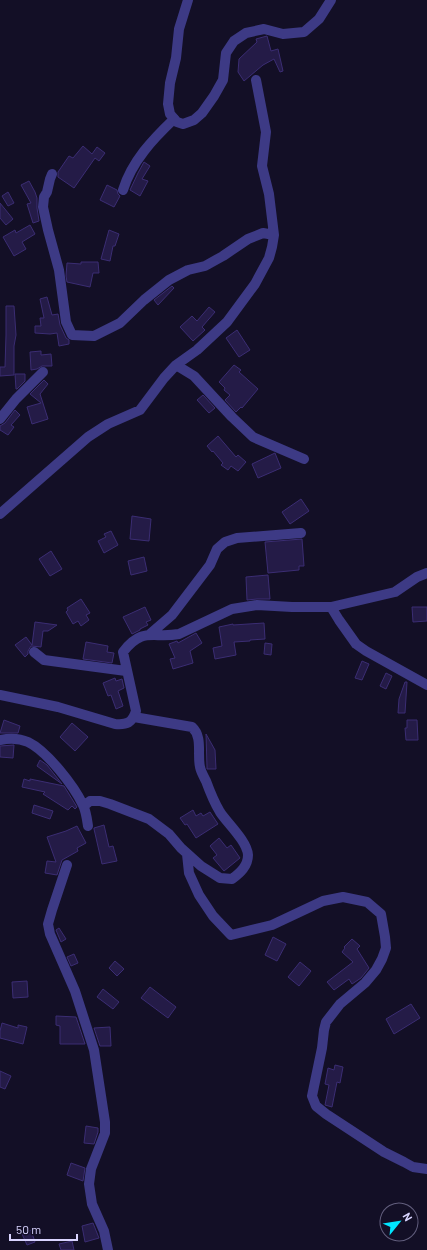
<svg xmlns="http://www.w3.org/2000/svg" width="427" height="1250" font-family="Barlow,sans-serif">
<rect width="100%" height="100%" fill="#130f26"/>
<path fill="#241b47" stroke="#3b2d73" d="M267 36 271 51 278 49 283 71 280 72 274 59 263 65 244 81 238 72 239 59 257 42 256 39Z
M83 146 92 154 97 147 105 153 99 161 95 158 74 188 58 177V172L69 156 73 158Z
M144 162 150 166 142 179 148 181 140 196 130 190 138 173Z
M29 181 35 192 37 198V208L39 221 33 223 27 204 31 203 21 185Z
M107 185 117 190 118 194 120 196 114 207 100 200Z
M8 192 14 203 8 206 2 196Z
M0 203 13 219 6 225 0 218Z
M30 225 35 234 22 242 26 249 14 256 3 237 15 230 16 233Z
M109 230 119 234 115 246H113L110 261 101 259Z
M81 262H98L99 273H93L90 287 67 282 66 276 67 263 81 264Z
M172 286 174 288 158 305 154 300Z
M47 297 52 315 58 314 60 325 66 338 69 340V344L59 346 57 333 50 334 35 333V326H41L40 318H44L40 299Z
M6 306H14L16 335 14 346V375L0 376V367H5L6 335Z
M209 307 215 312 202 327 205 330 193 341 180 327 192 316 197 321Z
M237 330 250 350 239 357 226 338Z
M41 351V355L51 354 52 366H42L37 369 31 370 30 352Z
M234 365 241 370 239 372 258 389 242 408 241 407 236 412 225 400 230 395 224 390 225 388 219 382Z
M15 374H25V381L17 389H16Z
M44 380 48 384 40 394 48 419 32 424 27 407 41 403 30 394Z
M203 395 215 408 209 413 197 400Z
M15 410 20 415 11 425 14 427 8 435 0 430V426L5 423Z
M218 436 236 457 238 455 246 462 238 471 231 466 228 470 221 465 223 463 213 451 212 452 207 446Z
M275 453 281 468 258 478 252 464Z
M301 499 309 511 290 524 282 512Z
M132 516 151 519 149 541 130 539Z
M111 531 118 545 104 553 98 541 106 537 104 534Z
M302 539 304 566H299V570L268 573 265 542Z
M51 551 62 569 50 576 39 559Z
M144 557 147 571 131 575 128 561Z
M268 575 270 599H257L247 600 246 577Z
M81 599 90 613 86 615 89 620 81 626 78 621 73 624 66 612 68 610 67 608Z
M145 607 151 620 146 622 148 625 140 629V630L132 634 123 617Z
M412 607H427V621L413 622Z
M35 622 57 625 48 631H43L41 647 31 646 28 651V654L25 657 15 645 26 637 32 645Z
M264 623 265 639 250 640V641L234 642 236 655 215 659 213 648 222 646 219 627 233 624V625Z
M196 633 202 643 190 651 193 663 173 669 170 659 175 658 169 644 177 641 178 643Z
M86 642 108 646 107 652 114 653 112 663 83 659Z
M265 643 272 644 271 655 264 654Z
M362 661 369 664 362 680 355 678Z
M386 673 392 676 386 689 380 686Z
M115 678 116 681 122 679 124 688 118 691 123 706 116 709 111 695 108 696 103 683Z
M405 682H407L405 713H398L399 699Z
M4 720 20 726 18 733H0Z
M407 720H417L418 740H406L405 728H407Z
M72 723 88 737 75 751 60 737Z
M206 734 215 750 216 769H207V767Z
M14 745 13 758 0 757V746Z
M40 760 47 765 62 784 37 766Z
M24 779 30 781V779L64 786 77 807 75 809 72 806 68 810 43 794 45 792 22 787Z
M34 805 53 811 50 819 32 813Z
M193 810 196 816 201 813 203 816 210 812 218 824 196 838 187 824 185 825 180 818Z
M104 825 109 847 113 846 117 861 102 864 94 829V828Z
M77 826 86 843 77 848 78 851 62 860 57 875 45 873 47 861 56 862 47 837 66 831Z
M219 838 227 848 231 845 240 858 224 871 213 858 217 855 210 846Z
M59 928 66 939 61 942 56 930Z
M273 937 286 944 277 961 265 955Z
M352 939 360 946 357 949 369 968 361 978 352 984 349 979 334 990 327 982 353 962 342 952 345 948 344 947Z
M74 954 78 963 71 966 67 957Z
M115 961 124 969 117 976 109 968Z
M300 962 311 971 299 986 288 977Z
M27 981 28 997 13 998 12 982Z
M150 987 176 1007 168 1018 141 998Z
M103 989 119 1002 113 1009 97 997Z
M411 1004 420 1018 394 1034 386 1019Z
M56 1016 76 1017 85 1044H60V1026L56 1025Z
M2 1023 18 1028V1025L27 1027 23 1044 0 1038V1031Z
M110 1027 111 1046H100L94 1028Z
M335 1065 343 1067 340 1083 337 1082 332 1107 325 1105 329 1085 325 1084 328 1068 334 1070Z
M0 1071 11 1076 5 1089 0 1087Z
M86 1126 98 1128V1132L94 1144 84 1143Z
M71 1163 85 1168 83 1181 67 1175Z
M93 1223 99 1238 85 1242 82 1226Z
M31 1230 35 1242 27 1245 22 1234Z
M72 1241 74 1250H61L59 1244Z"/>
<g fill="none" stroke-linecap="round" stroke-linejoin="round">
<path stroke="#3d3a85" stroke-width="10" d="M256 80 266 132 262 166 269 194 274 235
M123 190C132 161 153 139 174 119
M176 365 194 376 232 417 253 437 304 459
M0 419 16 399 43 372
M0 514 88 437 108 424 140 410 164 378 176 365 197 350 227 322 255 284 269 258 272 247 274 235 263 233 248 239 223 256 205 266 188 270 169 280 144 300 120 323 94 336 72 335 66 322 59 270 48 230 43 207 44 197 47 192 50 179 52 174
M331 607 339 620 356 644 366 651 427 685
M150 634 172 615 210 565 217 549 225 542 237 538 301 533
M34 652 44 660 126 671
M0 695 58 707 115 724C127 725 132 723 136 711L123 652C143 626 153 639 179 634L232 609 257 605 292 607H331L395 592 417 577 427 573
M0 740C9 738 19 738 28 742 47 751 74 786 83 805 86 811 87 819 88 826
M84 806 90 801H100L110 804 149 819 169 834 181 848 201 866 220 878 232 879C240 873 248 866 248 855 247 841 227 823 220 812 214 802 210 792 206 781 204 777 201 772 200 767 197 754 203 737 192 727L134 717
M187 854 189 873 199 895 213 916 231 935 272 925 323 901 343 897 367 902 381 914 385 937 386 948 382 959 376 970 365 983 340 1004 326 1022 324 1030 322 1048 312 1096 316 1106 326 1114 384 1152 404 1162 413 1167 427 1169
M67 865 52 910 48 924 50 934 75 991 94 1050 105 1122V1133L91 1169 89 1184 92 1204 104 1231 108 1250"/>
<path stroke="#3d3a85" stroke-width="10" d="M188 0 179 29 176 58 170 83 168 104 170 114 177 122 183 124 194 120 202 113 214 96 223 80 226 53 234 41 246 33 264 29 283 34 304 32 319 19 331 0"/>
</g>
<g transform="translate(399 1222) rotate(60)"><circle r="19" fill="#130f26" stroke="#625e7d"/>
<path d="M0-3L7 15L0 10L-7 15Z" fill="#00e5ff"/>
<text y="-6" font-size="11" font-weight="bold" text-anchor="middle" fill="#d9d4ff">N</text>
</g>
<path d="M10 1234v6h67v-6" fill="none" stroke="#d9d4ff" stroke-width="2"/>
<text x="16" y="1234" font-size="12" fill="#d9d4ff" stroke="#130f26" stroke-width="3" paint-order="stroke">50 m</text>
</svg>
